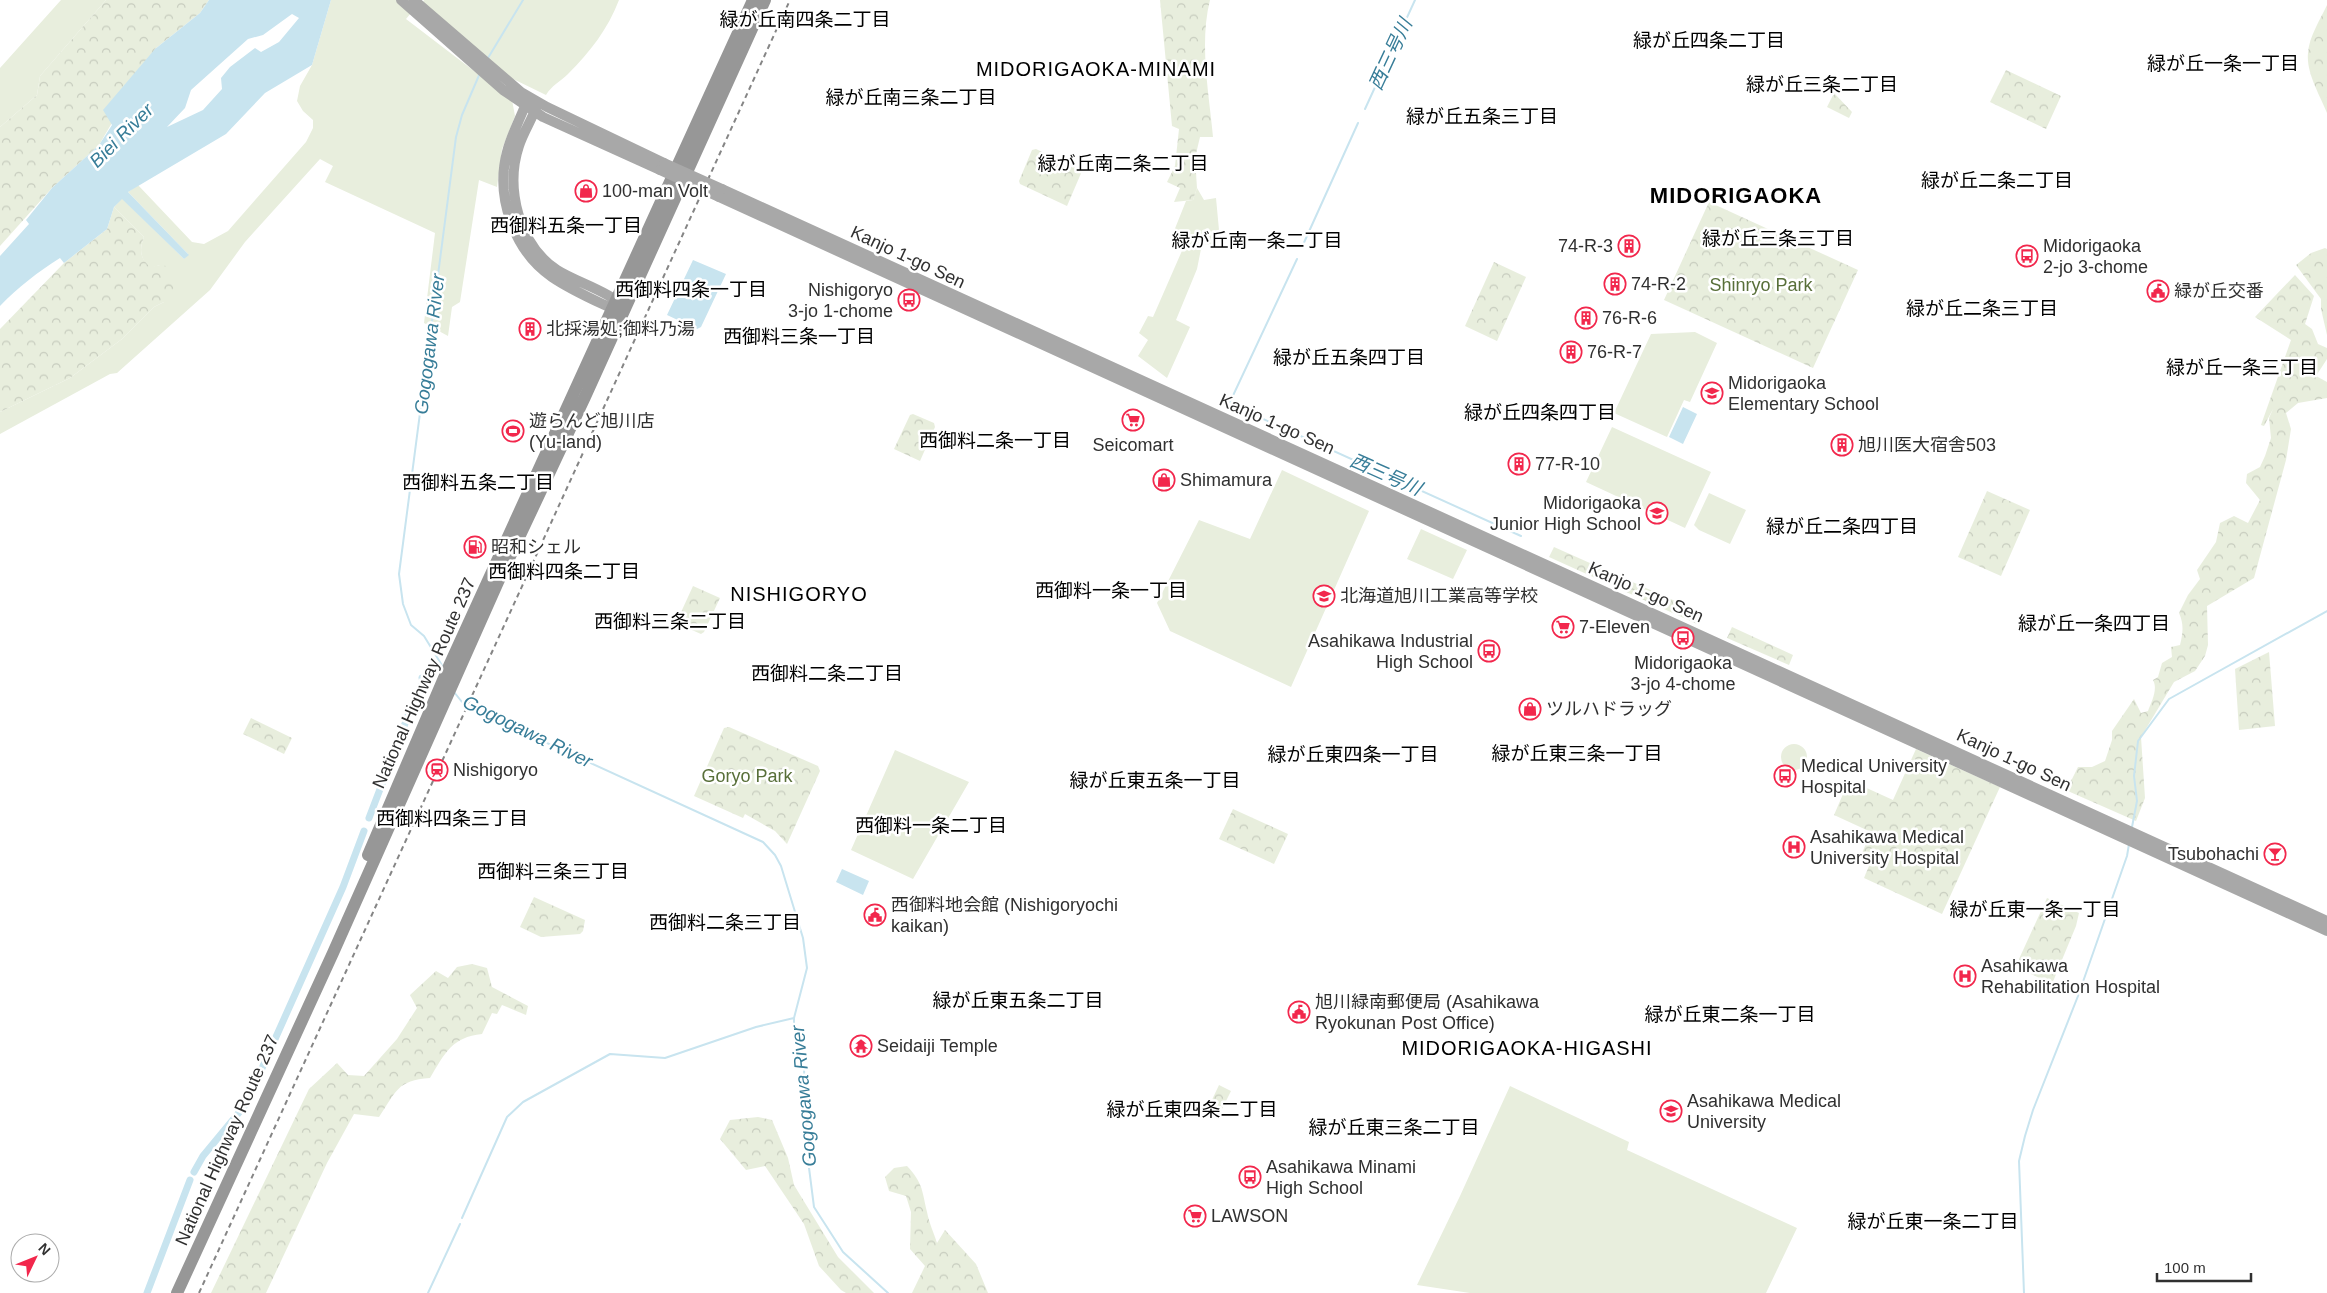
<svg xmlns="http://www.w3.org/2000/svg" width="2327" height="1293" font-family="Helvetica,'Noto Sans JP',sans-serif">
<defs>
<pattern id="forest-crowns" width="20" height="18" patternUnits="userSpaceOnUse" patternTransform="scale(1.25)"><rect width="20" height="18" fill="#e8eedd"/><path d="M2 6a3 3 0 1 1 6 0M12 15a3 3 0 1 1 6 0" fill="none" stroke="#c7ccbe"/></pattern>
</defs>
<rect width="100%" height="100%" fill="#fff"/>
<path fill="#e8eedd" d="M61 0H106L40 76 37 95 0 127V68Z
M331 0H422L406 19 512 100 515 116 502 149 497 187 479 180 460 302 452 307 448 336 424 323 435 233 325 182 333 166 320 159 245 242 210 290 117 373 110 374 0 434V412L70 378 122 339 154 307 164 302 160 265 150 268C140 258 139 250 144 237L114 207 122 198 184 259 188 254 128 192 138 185 192 242 204 244 228 231 306 142 313 128V120L303 111 297 101 300 86 312 65Z
M424 0H619C608 29 590 52 568 74 560 82 552 85 546 95L507 76 423 2Z
M1197 188 1204 200 1216 198 1219 230 1217 245 1202 244 1197 269 1176 320 1190 327 1167 378 1138 356 1148 340 1139 333 1148 316 1153 317 1188 237 1174 231 1186 201 1193 200Z
M1695 332 1717 343 1690 402 1684 400 1667 437 1614 413 1651 334Z
M1612 427 1711 472 1685 528 1586 482Z
M1282 470 1369 511 1291 687 1170 631 1157 603 1199 520 1250 539Z
M1709 493 1746 510 1730 544 1699 530 1694 525Z
M1421 529 1467 550 1453 579 1407 559Z
M1781 757a13 13 0 1 1 26 0a13 13 0 1 1-26 0Z
M895 750 969 782 913 879 851 850Z
M1510 1086 1629 1142 1627 1150 1797 1228 1766 1293H1470L1417 1285 1460 1196Z"/>
<path fill="url(#forest-crowns)" d="M106 0H209L200 13 155 49 99 145 52 188 0 246V127L37 95 40 76Z
M1160 0H1210C1199 44 1209 92 1213 137H1200L1195 158 1197 188 1193 200 1174 202 1180 188 1167 182 1175 166 1179 129 1172 126Z
M2327 5V113C2320 95 2306 73 2308 53 2309 37 2320 20 2327 5Z
M2006 70 2061 96 2046 129 1990 102Z
M1834 93 1852 112 1849 118 1827 107Z
M1036 149 1082 171 1067 206 1020 184 1019 181 1032 150Z
M1709 202 1858 270 1813 368 1664 300Z
M114 207 144 237C139 250 140 258 150 267L160 265 172 267 176 276 174 288 164 302 154 307 122 339 70 378 0 412V329L64 263 107 229Z
M2325 248 2327 249V335L2321 309V299L2296 265 2311 253Z
M1494 262 1526 277 1497 341 1465 326Z
M2295 275 2314 296 2305 324 2312 329 2318 344 2327 348V359L2316 376 2327 382V398L2298 403 2286 413 2291 429 2286 460 2254 578 2207 606 2208 645 2205 656 2195 671 2174 682 2141 737 2145 798 2136 821 2061 788 2072 779 2078 767H2092L2105 761 2112 740V731L2134 699 2141 713 2148 711C2152 701 2158 689 2153 680L2158 677 2162 663 2172 657 2171 647 2180 645C2183 633 2184 624 2179 613L2188 595 2200 579 2197 570 2216 542 2220 523 2234 516 2248 523 2260 500 2246 483 2247 474 2260 467 2265 456 2271 438 2269 418 2273 409 2264 426 2261 425 2291 340 2255 317Z
M913 414 934 423 935 427 920 461 894 449 910 415Z
M1987 491 2030 510 2001 576 1958 557Z
M1554 547 1702 613 1697 624 1549 557Z
M693 586 720 598 704 632 701 634 678 624 677 621Z
M1732 627 1793 655 1789 665 1727 638Z
M2269 652 2275 726 2239 730 2235 669Z
M251 718 292 738 284 754 243 734Z
M729 727 818 766 820 771 787 844 775 831 745 814 743 818 694 796 724 728Z
M1916 749 2000 787 1942 914 1864 878 1869 866 1862 853 1871 832 1834 815 1849 780 1893 800Z
M1233 809 1288 834 1274 864 1219 839Z
M534 897 585 920 583 931 580 934 541 937 520 927Z
M2047 898 2079 913 2076 926 2052 984 2029 973 2030 970 2021 965 2019 959Z
M472 964 487 968 492 987 528 1006 526 1015 502 1005 497 1014 492 1013 482 1034C452 1037 445 1053 430 1078 397 1080 396 1092 379 1117L354 1114 327 1163 266 1293H211L309 1089 337 1063 348 1075 364 1076 397 1039 417 1008 410 995 436 971 448 978 457 967Z
M1219 1085 1231 1091 1222 1109 1210 1104Z
M758 1117 772 1120 788 1158 794 1185 838 1257 874 1293H846L841 1290 819 1266 804 1224 765 1166 746 1170 720 1139 730 1120Z
M907 1166C923 1183 922 1191 927 1212 929 1223 934 1233 937 1243L945 1230 976 1264 988 1293H912L925 1266 910 1249 911 1212 906 1196 889 1191 885 1177 894 1168Z"/>
<path fill="#c8e4ef" fill-rule="evenodd" d="M209 0H331L312 65 265 93 226 134 128 192 189 255 184 259 122 199 114 207 107 229 64 263 60 258C38 272 18 287 0 306V256L29 224 26 220 52 188 99 145 112 125 103 110 155 49 200 13ZM292 14 299 18 279 42 261 52 255 48 230 67 221 78 222 89 203 110 167 127 185 108 191 90 248 39 263 35Z
M693 260 726 274 701 327 697 329 667 315Z
M1683 407 1697 414 1683 444 1669 437Z
M842 869 869 881 863 895 836 882Z"/>
<g fill="none" stroke-linecap="round" stroke-linejoin="round">
<path stroke="#c8e4ef" stroke-width="2" d="M488 58 523 0
M1365 109 1415 0
M1302 247 1358 123
M1234 405 1230 402 1297 259
M1250 413 1521 536
M443 667 424 636 411 625 403 604 399 574 456 137 462 115 480 73
M454 692 462 702 477 711 763 842 775 855 781 866 803 938 807 968 794 1018V1029L804 1069 808 1160 814 1207 843 1252 888 1293
M2132 827 2137 801 2134 776 2138 741 2169 699 2327 611
M462 1218 507 1117 523 1102 610 1054 665 1058 756 1027 794 1018
M428 1293 460 1224
M2024 1293 2019 1161 2025 1136 2033 1110 2078 996 2127 856 2129 844"/>
<path stroke="#c8e4ef" stroke-width="7" d="M416 697 423 682 422 678
M369 818 411 708
M194 1172 203 1156 246 1104 343 887 364 831
M147 1293 190 1180"/>
<path stroke="#a8a8a8" stroke-width="10" d="M401 0 503 90 543 117 660 170
M414 0 521 92 547 107 664 163
M529 103 525 106C519 121 511 136 507 152 495 197 514 251 552 277 571 290 592 299 613 309H619
M536 108C531 121 523 133 519 146 505 188 519 245 557 270 576 282 605 290 621 304
M722 189 2327 921
M719 197 2327 931"/>
<path stroke="#979797" stroke-width="12" d="M368 855 449 666 753 0
M177 1293 333 953 498 582 585 397 765 0"/>
<path stroke="#858585" stroke-width="2" stroke-dasharray="5 4" stroke-linecap="butt" d="M199 1293 790 0"/>
<path stroke="#a8a8a8" stroke-width="10" d="M664 163 722 189
M660 170 719 197"/>
</g>
<defs>
<g id="shop-ring" transform="scale(1.125)"><circle r="9.5" fill="#fff" stroke="#f2274c" stroke-width="1.5"/><path d="M-5-2.5h2.3a2.7 3.5 0 0 1 5.4 0H5L5.5 6h-11ZM-1.5-2.5h3a1.5 2.3 0 0 0-3 0Z" fill="#f2274c"/></g>
<g id="building-ring" transform="scale(1.125)"><circle r="9.5" fill="#fff" stroke="#f2274c" stroke-width="1.5"/><path d="M-4-6H4V6H1V3H-1V6H-4ZM-2.5-4.3h1.7v1.8h-1.7ZM.8-4.3h1.7v1.8H.8ZM-2.5-1h1.7V.8h-1.7ZM.8-1h1.7V.8H.8Z" fill="#f2274c"/></g>
<g id="bus-ring" transform="scale(1.125)"><circle r="9.5" fill="#fff" stroke="#f2274c" stroke-width="1.5"/><path d="M-5-6H5V4H4V6H2V4H-2V6H-4V4H-5ZM-3.5-4V0h7V-4ZM-3.5 1.2v1.5H-2V1.2ZM2 1.2v1.5H3.5V1.2Z" fill="#f2274c"/></g>
<g id="civic-ring" transform="scale(1.125)"><circle r="9.5" fill="#fff" stroke="#f2274c" stroke-width="1.5"/><path d="M-.6-6.5H3V-4.5H.6V-3L4-1V1h2V6H-6V1h2V-1L-.6-3ZM-1.2 2.5V6h2.4V2.5Z" fill="#f2274c"/></g>
<g id="school-ring" transform="scale(1.125)"><circle r="9.5" fill="#fff" stroke="#f2274c" stroke-width="1.5"/><path d="M0-5L7-2L0 1L-7-2ZM-4 1L0 2.5L4 1V4Q0 6-4 4Z" fill="#f2274c"/></g>
<g id="supermarket-ring" transform="scale(1.125)"><circle r="9.5" fill="#fff" stroke="#f2274c" stroke-width="1.5"/><path d="M-6-5.5h2.5l.6 2H6L4.5 2H-2.5L-4.4-4H-6ZM-1.5 3.2a1.3 1.3 0 1 0 .1 0ZM3 3.2a1.3 1.3 0 1 0 .1 0Z" fill="#f2274c"/></g>
<g id="stadium-ring" transform="scale(1.125)"><circle r="9.5" fill="#fff" stroke="#f2274c" stroke-width="1.5"/><path d="M0-5a6.5 5 0 1 0 0 10a6.5 5 0 1 0 0-10ZM-3.5-1.8h7v3.6h-7Z" fill="#f2274c"/></g>
<g id="fuel-ring" transform="scale(1.125)"><circle r="9.5" fill="#fff" stroke="#f2274c" stroke-width="1.5"/><path d="M-5.5-6h7V0h2V4h1.3V-2.5L3-4.5l.8-.8L6-3V5H2.5V1h-1V6h-7ZM-4.2-4.7v3.2H.2V-4.7Z" fill="#f2274c"/></g>
<g id="station-ring" transform="scale(1.125)"><circle r="9.5" fill="#fff" stroke="#f2274c" stroke-width="1.5"/><path d="M-3-6H3Q5-6 5-4V2Q5 4 3 4L4.5 6H3L1.5 4h-3L-3 6H-4.5L-3 4Q-5 4-5 2V-4Q-5-6-3-6ZM-3.5-4v3h7v-3ZM-3.5 1v1.5H-2V1ZM2 1v1.5H3.5V1Z" fill="#f2274c"/></g>
<g id="hospital-ring" transform="scale(1.125)"><circle r="9.5" fill="#fff" stroke="#f2274c" stroke-width="1.5"/><path d="M-5-5h3v3.5h4V-5h3V5h-3V1.5h-4V5h-3Z" fill="#f2274c"/></g>
<g id="bar-ring" transform="scale(1.125)"><circle r="9.5" fill="#fff" stroke="#f2274c" stroke-width="1.5"/><path d="M-6-5H6L.8 .8V4.5H3.5V6h-7V4.5H-.8V.8Z" fill="#f2274c"/></g>
<g id="temple-ring" transform="scale(1.125)"><circle r="9.5" fill="#fff" stroke="#f2274c" stroke-width="1.5"/><path d="M0-6L5-2H3V0L6.5 2.5H4V6H1.5V3h-3V6H-4V2.5H-6.5L-3 0V-2H-5Z" fill="#f2274c"/></g>
<g id="university-ring" transform="scale(1.125)"><circle r="9.5" fill="#fff" stroke="#f2274c" stroke-width="1.5"/><path d="M0-5L7-2L0 1L-7-2ZM-4 1L0 2.5L4 1V4Q0 6-4 4Z" fill="#f2274c"/></g>
</defs>
<g fill-rule="evenodd">
<use href="#shop-ring" x="586" y="191"/>
<use href="#building-ring" x="1629" y="246"/>
<use href="#bus-ring" x="2027" y="256"/>
<use href="#building-ring" x="1615" y="284"/>
<use href="#civic-ring" x="2158" y="291"/>
<use href="#bus-ring" x="909" y="300"/>
<use href="#building-ring" x="1586" y="318"/>
<use href="#building-ring" x="530" y="329"/>
<use href="#building-ring" x="1571" y="352"/>
<use href="#school-ring" x="1712" y="393"/>
<use href="#supermarket-ring" x="1133" y="420"/>
<use href="#stadium-ring" x="513" y="431"/>
<use href="#building-ring" x="1842" y="445"/>
<use href="#building-ring" x="1519" y="464"/>
<use href="#shop-ring" x="1164" y="480"/>
<use href="#school-ring" x="1657" y="513"/>
<use href="#fuel-ring" x="475" y="547"/>
<use href="#school-ring" x="1324" y="596"/>
<use href="#supermarket-ring" x="1563" y="627"/>
<use href="#bus-ring" x="1683" y="638"/>
<use href="#bus-ring" x="1489" y="651"/>
<use href="#shop-ring" x="1530" y="709"/>
<use href="#station-ring" x="437" y="770"/>
<use href="#bus-ring" x="1785" y="776"/>
<use href="#hospital-ring" x="1794" y="847"/>
<use href="#bar-ring" x="2275" y="854"/>
<use href="#civic-ring" x="875" y="915"/>
<use href="#hospital-ring" x="1965" y="976"/>
<use href="#civic-ring" x="1299" y="1012"/>
<use href="#temple-ring" x="861" y="1046"/>
<use href="#university-ring" x="1671" y="1111"/>
<use href="#bus-ring" x="1250" y="1177"/>
<use href="#supermarket-ring" x="1195" y="1216"/>
</g>
<g text-anchor="middle" stroke-width="5" stroke-linejoin="round" paint-order="stroke">
<g font-size="18" fill="#303030" stroke="#fff" text-anchor="start">
<text x="602" y="197">100-man Volt</text>
<text x="1613" y="252" text-anchor="end">74-R-3</text>
<text x="2043" y="252">Midorigaoka<tspan x="2043" dy="21">2-jo 3-chome</tspan></text>
<text x="1631" y="290">74-R-2</text>
<text x="893" y="296" text-anchor="end">Nishigoryo<tspan x="893" dy="21">3-jo 1-chome</tspan></text>
<text x="2174" y="297">緑が丘交番</text>
<text x="1602" y="324">76-R-6</text>
<text x="546" y="335">北採湯処;御料乃湯</text>
<text x="1587" y="358">76-R-7</text>
<text x="1728" y="389">Midorigaoka<tspan x="1728" dy="21">Elementary School</tspan></text>
<text x="529" y="427">遊らんど旭川店<tspan x="529" dy="21">(Yu-land)</tspan></text>
<text x="1133" y="451" text-anchor="middle">Seicomart</text>
<text x="1858" y="451">旭川医大宿舎503</text>
<text x="1535" y="470">77-R-10</text>
<text x="1180" y="486">Shimamura</text>
<text x="1641" y="509" text-anchor="end">Midorigaoka<tspan x="1641" dy="21">Junior High School</tspan></text>
<text x="491" y="553">昭和シェル</text>
<text x="1340" y="602">北海道旭川工業高等学校</text>
<text x="1579" y="633">7-Eleven</text>
<text x="1473" y="647" text-anchor="end">Asahikawa Industrial<tspan x="1473" dy="21">High School</tspan></text>
<text x="1683" y="669" text-anchor="middle">Midorigaoka<tspan x="1683" dy="21">3-jo 4-chome</tspan></text>
<text x="1546" y="715">ツルハドラッグ</text>
<text x="1801" y="772">Medical University<tspan x="1801" dy="21">Hospital</tspan></text>
<text x="453" y="776">Nishigoryo</text>
<text x="1810" y="843">Asahikawa Medical<tspan x="1810" dy="21">University Hospital</tspan></text>
<text x="2259" y="860" text-anchor="end">Tsubohachi</text>
<text x="891" y="911">西御料地会館 (Nishigoryochi<tspan x="891" dy="21">kaikan)</tspan></text>
<text x="1981" y="972">Asahikawa<tspan x="1981" dy="21">Rehabilitation Hospital</tspan></text>
<text x="1315" y="1008">旭川緑南郵便局 (Asahikawa<tspan x="1315" dy="21">Ryokunan Post Office)</tspan></text>
<text x="877" y="1052">Seidaiji Temple</text>
<text x="1687" y="1107">Asahikawa Medical<tspan x="1687" dy="21">University</tspan></text>
<text x="1266" y="1173">Asahikawa Minami<tspan x="1266" dy="21">High School</tspan></text>
<text x="1211" y="1222">LAWSON</text>
</g>
<g font-size="18" fill="#303030" stroke="#fff">
<text transform="translate(908 257) rotate(25)" y="6">Kanjo 1-go Sen</text>
<text transform="translate(1277 424) rotate(24)" y="6">Kanjo 1-go Sen</text>
<text transform="translate(1646 592) rotate(24)" y="6">Kanjo 1-go Sen</text>
<text transform="translate(424 683) rotate(-66)" y="6">National Highway Route 237</text>
<text transform="translate(2014 760) rotate(25)" y="6">Kanjo 1-go Sen</text>
<text transform="translate(227 1140) rotate(-66)" y="6">National Highway Route 237</text>
</g>
<g font-size="18" fill="#586f39" stroke="#fff">
<text x="1761" y="291">Shinryo Park</text>
<text x="747" y="782">Goryo Park</text>
</g>
<g font-size="19" fill="#000" stroke="#fff">
<text x="805" y="26">緑が丘南四条二丁目</text>
<text x="1709" y="47">緑が丘四条二丁目</text>
<text x="2223" y="70">緑が丘一条一丁目</text>
<text x="1822" y="91">緑が丘三条二丁目</text>
<text x="911" y="104">緑が丘南三条二丁目</text>
<text x="1482" y="123">緑が丘五条三丁目</text>
<text x="1123" y="170">緑が丘南二条二丁目</text>
<text x="1997" y="187">緑が丘二条二丁目</text>
<text x="566" y="232">西御料五条一丁目</text>
<text x="1778" y="245">緑が丘三条三丁目</text>
<text x="1257" y="247">緑が丘南一条二丁目</text>
<text x="691" y="296">西御料四条一丁目</text>
<text x="1982" y="315">緑が丘二条三丁目</text>
<text x="799" y="343">西御料三条一丁目</text>
<text x="1349" y="364">緑が丘五条四丁目</text>
<text x="2242" y="374">緑が丘一条三丁目</text>
<text x="1540" y="419">緑が丘四条四丁目</text>
<text x="995" y="447">西御料二条一丁目</text>
<text x="478" y="489">西御料五条二丁目</text>
<text x="1842" y="533">緑が丘二条四丁目</text>
<text x="564" y="578">西御料四条二丁目</text>
<text x="1111" y="597">西御料一条一丁目</text>
<text x="670" y="628">西御料三条二丁目</text>
<text x="2094" y="630">緑が丘一条四丁目</text>
<text x="827" y="680">西御料二条二丁目</text>
<text x="1577" y="760">緑が丘東三条一丁目</text>
<text x="1353" y="761">緑が丘東四条一丁目</text>
<text x="1155" y="787">緑が丘東五条一丁目</text>
<text x="452" y="825">西御料四条三丁目</text>
<text x="931" y="832">西御料一条二丁目</text>
<text x="553" y="878">西御料三条三丁目</text>
<text x="2035" y="916">緑が丘東一条一丁目</text>
<text x="725" y="929">西御料二条三丁目</text>
<text x="1018" y="1007">緑が丘東五条二丁目</text>
<text x="1730" y="1021">緑が丘東二条一丁目</text>
<text x="1192" y="1116">緑が丘東四条二丁目</text>
<text x="1394" y="1134">緑が丘東三条二丁目</text>
<text x="1933" y="1228">緑が丘東一条二丁目</text>
</g>
<g font-size="19" font-style="italic" fill="#377d98" stroke="#fff">
<text transform="translate(1390 54) rotate(-65)" y="7">西三号川</text>
<text transform="translate(121 135) rotate(-45)" y="7">Biei River</text>
<text transform="translate(429 344) rotate(-83)" y="7">Gogogawa River</text>
<text transform="translate(1386 474) rotate(24)" y="7">西三号川</text>
<text transform="translate(528 731) rotate(26)" y="7">Gogogawa River</text>
<text transform="translate(803 1096) rotate(-95)" y="7">Gogogawa River</text>
</g>
<g font-size="20" letter-spacing="1" fill="#000" stroke="#fff">
<text x="1096" y="76">MIDORIGAOKA-MINAMI</text>
<text x="799" y="601">NISHIGORYO</text>
<text x="1527" y="1055">MIDORIGAOKA-HIGASHI</text>
</g>
<g font-size="22" font-weight="bold" letter-spacing="1" fill="#000" stroke="#fff">
<text x="1736" y="203">MIDORIGAOKA</text>
</g>
</g>
<g transform="translate(35 1258) rotate(47)"><circle r="24" fill="#ffffff" stroke="#acacac"/>
<path d="M0-4L9 19L0 12L-9 19Z" fill="#f2274c"/>
<text y="-8" font-size="14" font-weight="bold" text-anchor="middle" fill="#303030">N</text>
</g>
<path d="M2157 1273v8h94v-8" fill="none" stroke="#303030" stroke-width="2.5"/>
<text x="2164" y="1273" font-size="15" fill="#303030" stroke="#ffffff" stroke-width="4" paint-order="stroke">100 m</text>
</svg>
